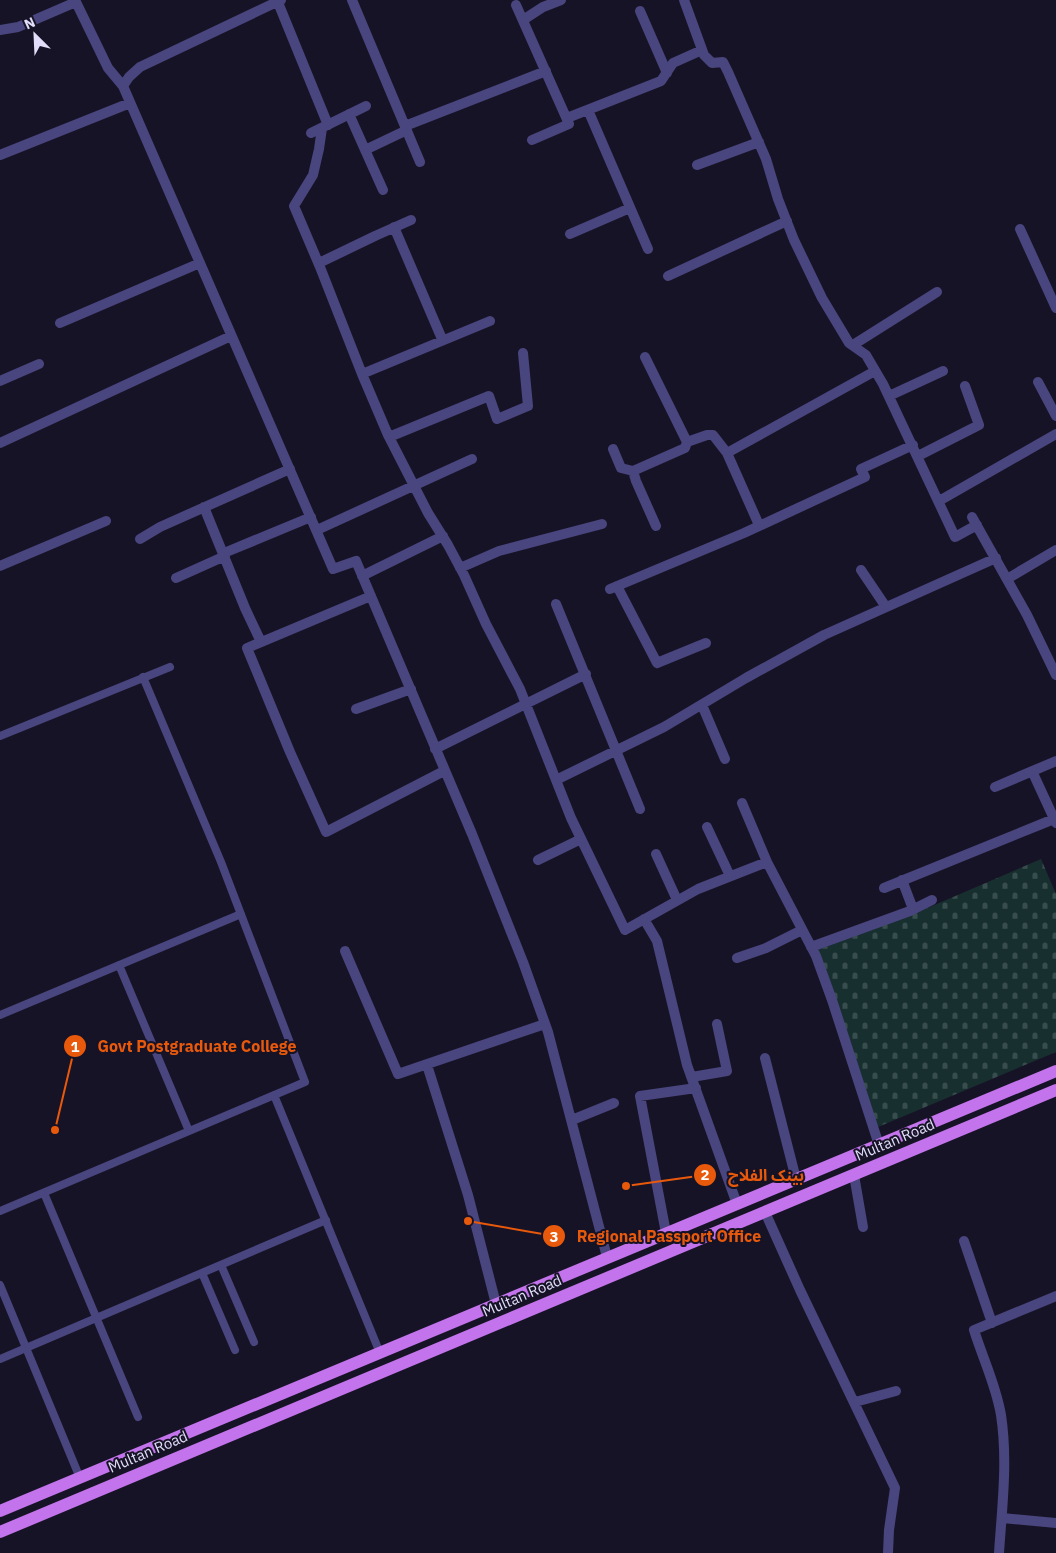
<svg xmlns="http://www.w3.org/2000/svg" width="1056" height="1553" font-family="'IBM Plex Sans','Noto Sans Arabic',sans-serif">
<defs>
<pattern id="cemetery-stones" width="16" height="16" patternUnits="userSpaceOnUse" patternTransform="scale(1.25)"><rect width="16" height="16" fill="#172f2f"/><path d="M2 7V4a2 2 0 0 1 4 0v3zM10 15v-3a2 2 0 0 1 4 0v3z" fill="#384d4e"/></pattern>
</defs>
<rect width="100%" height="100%" fill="#171326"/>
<path fill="url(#cemetery-stones)" d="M1041 859 1056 894V1052L878 1127 817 950 916 913Z"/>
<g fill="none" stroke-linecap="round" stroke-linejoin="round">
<path stroke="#49457e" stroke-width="8" d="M0 736 170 667
M119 965 189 1131
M0 1015 241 914
M274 1095 380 1353
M44 1193 138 1417
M0 1211 305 1082 221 862 143 677
M221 1265 254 1342
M202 1273 235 1350
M0 1285 80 1478
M0 1359 326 1220"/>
<path stroke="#49457e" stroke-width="10" d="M277 0 328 125
M352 0 420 162
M684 0 704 55 712 63 723 62 728 72 766 159 778 199 794 240 822 298 849 343 866 355 883 384 955 537 977 525
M516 5 569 124 532 140
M640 11 667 73
M523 20 543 7 561 0
M0 30 18 27 76 2 108 68 123 86 333 569 356 561 472 834 523 962 548 1032 607 1257
M123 86 129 77 140 67 281 0
M588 110 648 249
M349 114 383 190
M567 118 661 81 673 63 702 50
M405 126 546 71
M322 128 319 149 313 175 294 206 320 267 362 374 388 435 428 513 448 545 464 575 486 624 520 689 571 818 625 930 698 889 767 862
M311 133 366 106
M365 150 407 130
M0 155 130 103
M697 165 759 142
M394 227 442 339
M1020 229 1056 308
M570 234 630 208
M319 263 375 236 411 220
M668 276 787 221
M60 323 200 263
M853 345 937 292
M362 374 490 321
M0 381 39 364
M1038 382 1056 416
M889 396 943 371
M389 437 489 396 497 419 528 406 523 353
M687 442 707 435H713L727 453 759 525
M0 443 231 336
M613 449 621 468 633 471 636 481 656 526
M727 453 875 371
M918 456 979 425 965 386
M633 471 685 448 687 442 645 357
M939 501 1056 434
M204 507 245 608 261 642
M972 517 1027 615 1056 675
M317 530 472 459
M140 539 160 527 290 469
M224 553 311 517
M0 566 106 521
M460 568 499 551 602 524
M861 570 886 607
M362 576 443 536
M176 578 225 556
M1007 579 1056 550
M617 586 657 663 706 643
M610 589 744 533 865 477 861 469 913 445
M371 596 247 648 290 752 326 832 444 771
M556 604 640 809
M702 705 725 759
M356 709 411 689
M435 749 586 674
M1032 771 1056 823
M556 780 664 727 746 678 824 635 996 558
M995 787 1056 761
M742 803 767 862 816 956 832 1000 879 1145
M707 827 730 876
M656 854 677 900
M538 860 581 839
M902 880 913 909
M884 888 1054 819
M644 919 657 941 687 1065 737 1204
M811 947 910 911 932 900
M345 951 398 1074 545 1024
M737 958 766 948 802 930
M765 1058 796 1179
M427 1065 468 1195 496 1304
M692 1077 727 1071 717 1024
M572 1120 614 1103
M854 1175 863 1227
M765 1212 800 1290 895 1488 889 1530 888 1553
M666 1233 640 1096 696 1088
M964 1241 992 1323
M855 1402 896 1391
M1002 1518 1056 1523
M999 1553C1002 1507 1008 1461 1001 1415 996 1385 983 1359 974 1330L1056 1296"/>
<path stroke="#c373eb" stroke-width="12" d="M0 1511 1056 1071
M0 1532 1056 1090"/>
</g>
<g text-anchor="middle" stroke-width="4" stroke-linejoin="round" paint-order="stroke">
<g font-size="15" fill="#e1ddfa" stroke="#171326">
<text transform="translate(895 1140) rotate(-23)" y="5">Multan Road</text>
<text transform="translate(522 1296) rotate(-23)" y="5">Multan Road</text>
<text transform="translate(148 1452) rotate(-23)" y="5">Multan Road</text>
</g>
</g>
<path fill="none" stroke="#e8590c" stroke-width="2" d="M55 1130L75 1046M626 1186L705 1175M468 1221L554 1236"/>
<g fill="#e8590c" stroke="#171326" stroke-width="2">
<circle cx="55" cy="1130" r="5"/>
<circle cx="626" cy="1186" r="5"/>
<circle cx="468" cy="1221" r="5"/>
<circle cx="75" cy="1046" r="12"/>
<circle cx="705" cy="1175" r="12"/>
<circle cx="554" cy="1236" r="12"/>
</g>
<g font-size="15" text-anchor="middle" font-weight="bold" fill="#fff">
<text x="75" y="1052">1</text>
<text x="705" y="1180">2</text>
<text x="554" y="1242">3</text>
</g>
<g font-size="16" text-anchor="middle" font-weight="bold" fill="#e8590c" stroke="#171326" stroke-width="4" stroke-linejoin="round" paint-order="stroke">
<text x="197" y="1052">Govt Postgraduate College</text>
<text x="766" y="1181">بینک الفلاح</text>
<text x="669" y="1242">Regional Passport Office</text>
</g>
<g transform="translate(35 35) rotate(336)" stroke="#171326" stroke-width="4" paint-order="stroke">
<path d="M0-4L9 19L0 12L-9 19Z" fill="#e1ddfa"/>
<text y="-8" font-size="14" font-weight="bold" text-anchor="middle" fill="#e1ddfa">N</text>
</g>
</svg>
